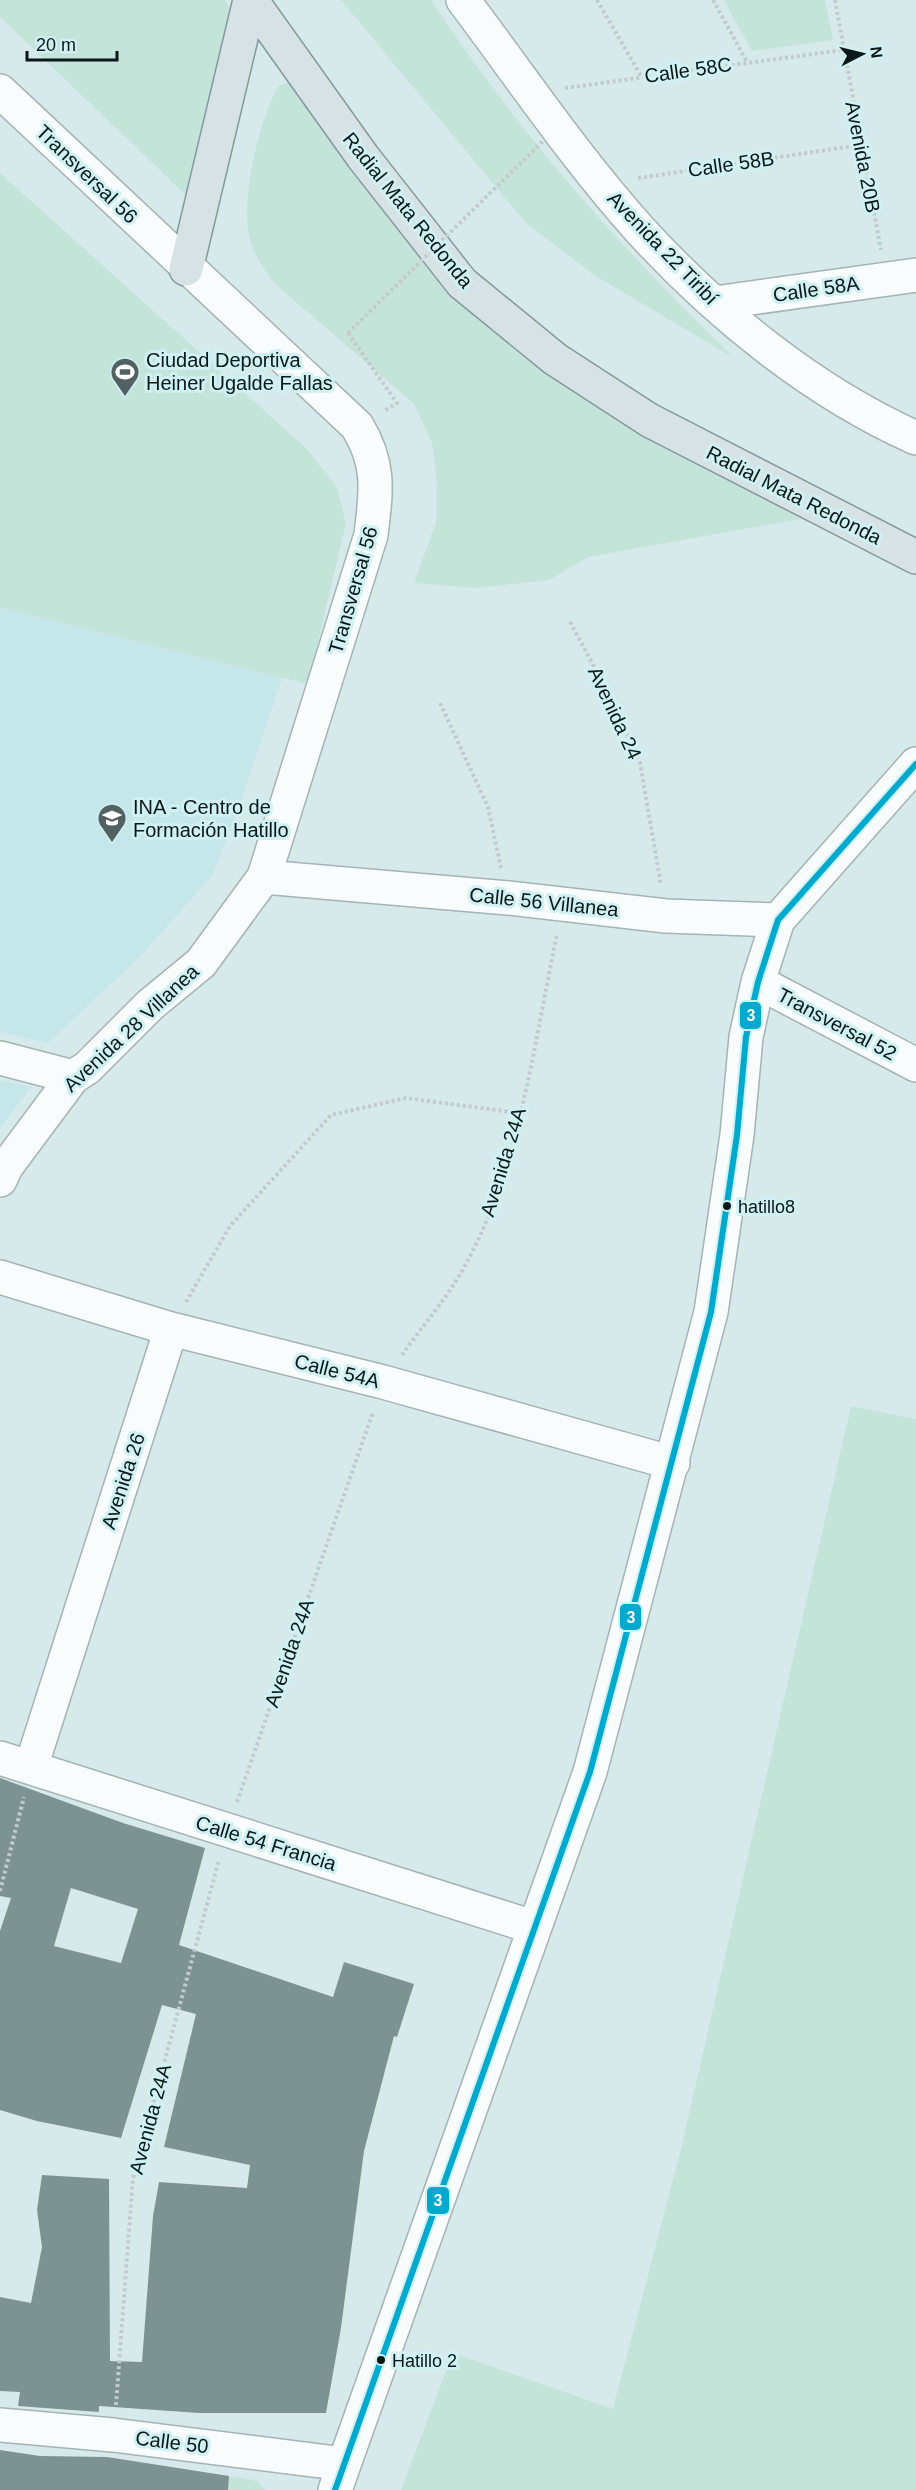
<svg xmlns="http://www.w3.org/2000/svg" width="916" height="2490" font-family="Arial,sans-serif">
<rect width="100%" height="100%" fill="#d7eaeb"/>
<path fill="#c6e7e9" d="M0 606 282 677 238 810 212 876 139 958 48 1043 0 1032Z
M0 1080 31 1087 0 1129Z"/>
<path fill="#c4e3d9" d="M0 0H225L235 16 188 197 0 17Z
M341 0H431C517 131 622 250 734 358L594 275 525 222Z
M724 0H825L833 40 752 51Z
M297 80 477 300 817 516 588 557 549 580 477 588 414 583 436 523 437 483 432 443 414 404 274 283C263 268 250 249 248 230 243 187 259 124 278 86Z
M0 173 307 449 337 487 346 523 308 684 0 607Z
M851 1406 916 1419V2490H401L453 2353 613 2409 681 2149Z
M217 2474 257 2481 265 2490H215Z"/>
<path fill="#7d9391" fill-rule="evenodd" d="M0 1778 123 1823 205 1848 179 1945 333 1997 344 1962 414 1984 397 2037 394 2036 364 2151 341 2328 326 2413H199L99 2406V2412L18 2406 20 2392 0 2391V2297L31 2303 42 2247 37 2210 42 2175 109 2179 110 2361 142 2362 153 2216 159 2182 247 2188 250 2165 164 2147 196 2014 162 2005 121 2138 37 2121 0 2110V1931L11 1898 0 1896ZM71 1888 138 1909 121 1963 54 1946Z
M0 2450 40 2456 107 2457 229 2476 228 2490H0Z"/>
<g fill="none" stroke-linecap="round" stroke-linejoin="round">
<g stroke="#a4b3b4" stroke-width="36">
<path id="minor" d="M463 0C521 77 576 159 641 231 717 314 813 392 916 438
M0 91 357 426C381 465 376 492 371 535L264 877 201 963 150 1005 87 1068 73 1077 6 1167 0 1180
M715 303 916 275
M264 877 508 898 666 916 778 920
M758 982 916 1065
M0 1058 73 1077
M0 1277 171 1329 383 1382 673 1463
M0 1758 533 1927
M31 1767 171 1329
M0 2425 113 2435 344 2464
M335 2490 590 1772 711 1312 737 1135 746 1037 758 982 778 920 916 764"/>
</g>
<g stroke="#839a9d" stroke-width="36">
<path id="major" d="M251 0 363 157 462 283 555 359 649 420 916 557
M186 269 250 0"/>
</g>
<path stroke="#c4caca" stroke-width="4" stroke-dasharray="3 3" stroke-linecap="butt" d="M597 0 641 76
M713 0 747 62
M835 0 881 250
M565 88 843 50
M638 178 860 145
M348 333 397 403 384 411
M570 622 605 687 640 763 661 885
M440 703 488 807 501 868
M186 1302 230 1226 331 1115 406 1098 519 1113
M402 1355C423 1325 450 1295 467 1262 520 1162 534 1044 557 934
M237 1802 373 1412
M0 1891 24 1797
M116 2405 133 2178 219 1860"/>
<use href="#minor" stroke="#f9fcfc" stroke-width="33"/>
<use href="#major" stroke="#d7e2e4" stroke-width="33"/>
<path stroke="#c4caca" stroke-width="4" stroke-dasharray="3 3" stroke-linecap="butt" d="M348 333 543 141"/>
<g stroke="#cff1f3" stroke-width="10">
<path id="bus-1" d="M335 2490 590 1772 711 1312 737 1135 746 1037 758 982 778 920 916 764"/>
</g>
<use href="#bus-1" stroke="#00a9ce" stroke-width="6"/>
</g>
<defs>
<g id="stadium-pin" transform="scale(1.5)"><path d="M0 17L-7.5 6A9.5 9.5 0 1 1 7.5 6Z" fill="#526162" stroke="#cff1f3"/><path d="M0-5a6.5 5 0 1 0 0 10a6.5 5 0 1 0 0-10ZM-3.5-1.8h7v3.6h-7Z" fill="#fff"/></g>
<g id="university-pin" transform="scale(1.5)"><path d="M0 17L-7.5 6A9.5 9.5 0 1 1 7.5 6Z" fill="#526162" stroke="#cff1f3"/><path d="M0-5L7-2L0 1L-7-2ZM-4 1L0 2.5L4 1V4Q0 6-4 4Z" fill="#fff"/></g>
</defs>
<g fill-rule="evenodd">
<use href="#stadium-pin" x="125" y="372"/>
<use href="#university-pin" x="112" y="818"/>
</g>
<g fill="#0b1718" stroke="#cff1f3" stroke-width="2">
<circle cx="727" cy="1206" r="5"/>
<circle cx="381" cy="2360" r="5"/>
</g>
<g text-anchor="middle" stroke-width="6" stroke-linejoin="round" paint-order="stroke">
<g font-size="18" fill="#0b1718" stroke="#cff1f3" text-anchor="start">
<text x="738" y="1213">hatillo8</text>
<text x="392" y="2367">Hatillo 2</text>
</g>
<g font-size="20" fill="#0b1718" stroke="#cff1f3">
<text transform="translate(688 70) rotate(-8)" y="7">Calle 58C</text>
<text transform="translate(863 157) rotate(79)" y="7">Avenida 20B</text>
<text transform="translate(731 164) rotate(-8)" y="7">Calle 58B</text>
<text transform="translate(87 174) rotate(44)" y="7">Transversal 56</text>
<text transform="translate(408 210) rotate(51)" y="7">Radial Mata Redonda</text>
<text transform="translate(663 248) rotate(46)" y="7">Avenida 22 Tiribí</text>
<text transform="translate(816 289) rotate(-8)" y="7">Calle 58A</text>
<text transform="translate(794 495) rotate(27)" y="7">Radial Mata Redonda</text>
<text transform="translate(353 590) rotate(-74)" y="7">Transversal 56</text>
<text transform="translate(615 713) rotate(65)" y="7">Avenida 24</text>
<text transform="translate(544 902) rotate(6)" y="7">Calle 56 Villanea</text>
<text transform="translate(837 1024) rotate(28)" y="7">Transversal 52</text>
<text transform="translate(131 1028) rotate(-43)" y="7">Avenida 28 Villanea</text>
<text transform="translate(503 1162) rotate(-73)" y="7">Avenida 24A</text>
<text transform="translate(337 1371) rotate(14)" y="7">Calle 54A</text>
<text transform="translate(123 1481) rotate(-72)" y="7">Avenida 26</text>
<text transform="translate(289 1653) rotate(-71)" y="7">Avenida 24A</text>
<text transform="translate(266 1843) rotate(17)" y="7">Calle 54 Francia</text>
<text transform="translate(150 2119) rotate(-75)" y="7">Avenida 24A</text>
<text transform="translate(172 2442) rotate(7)" y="7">Calle 50</text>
</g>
<g font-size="20" fill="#0b1718" stroke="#cff1f3" text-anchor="start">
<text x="146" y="367">Ciudad Deportiva<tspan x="146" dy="23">Heiner Ugalde Fallas</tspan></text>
<text x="133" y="814">INA - Centro de<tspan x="133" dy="23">Formación Hatillo</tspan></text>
</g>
</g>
<g stroke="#cff1f3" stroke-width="2">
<rect x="739" y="1001" width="23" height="29" rx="6" fill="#00a9ce"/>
<rect x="619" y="1603" width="23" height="28" rx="6" fill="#00a9ce"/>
<rect x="426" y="2186" width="24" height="29" rx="6" fill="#00a9ce"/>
</g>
<g font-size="16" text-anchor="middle" font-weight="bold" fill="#fff">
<text x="751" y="1021">3</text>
<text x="631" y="1623">3</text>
<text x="438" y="2206">3</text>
</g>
<g transform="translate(862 54) rotate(83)" stroke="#cff1f3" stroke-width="4.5" paint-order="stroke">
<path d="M0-4.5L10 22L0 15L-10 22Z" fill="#0b1718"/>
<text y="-9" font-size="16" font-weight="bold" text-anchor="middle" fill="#0b1718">N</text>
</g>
<path d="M27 51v9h90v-9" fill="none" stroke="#0b1718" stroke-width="3"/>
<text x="36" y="51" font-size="18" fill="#0b1718" stroke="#cff1f3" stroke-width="4.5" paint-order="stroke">20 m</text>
</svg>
